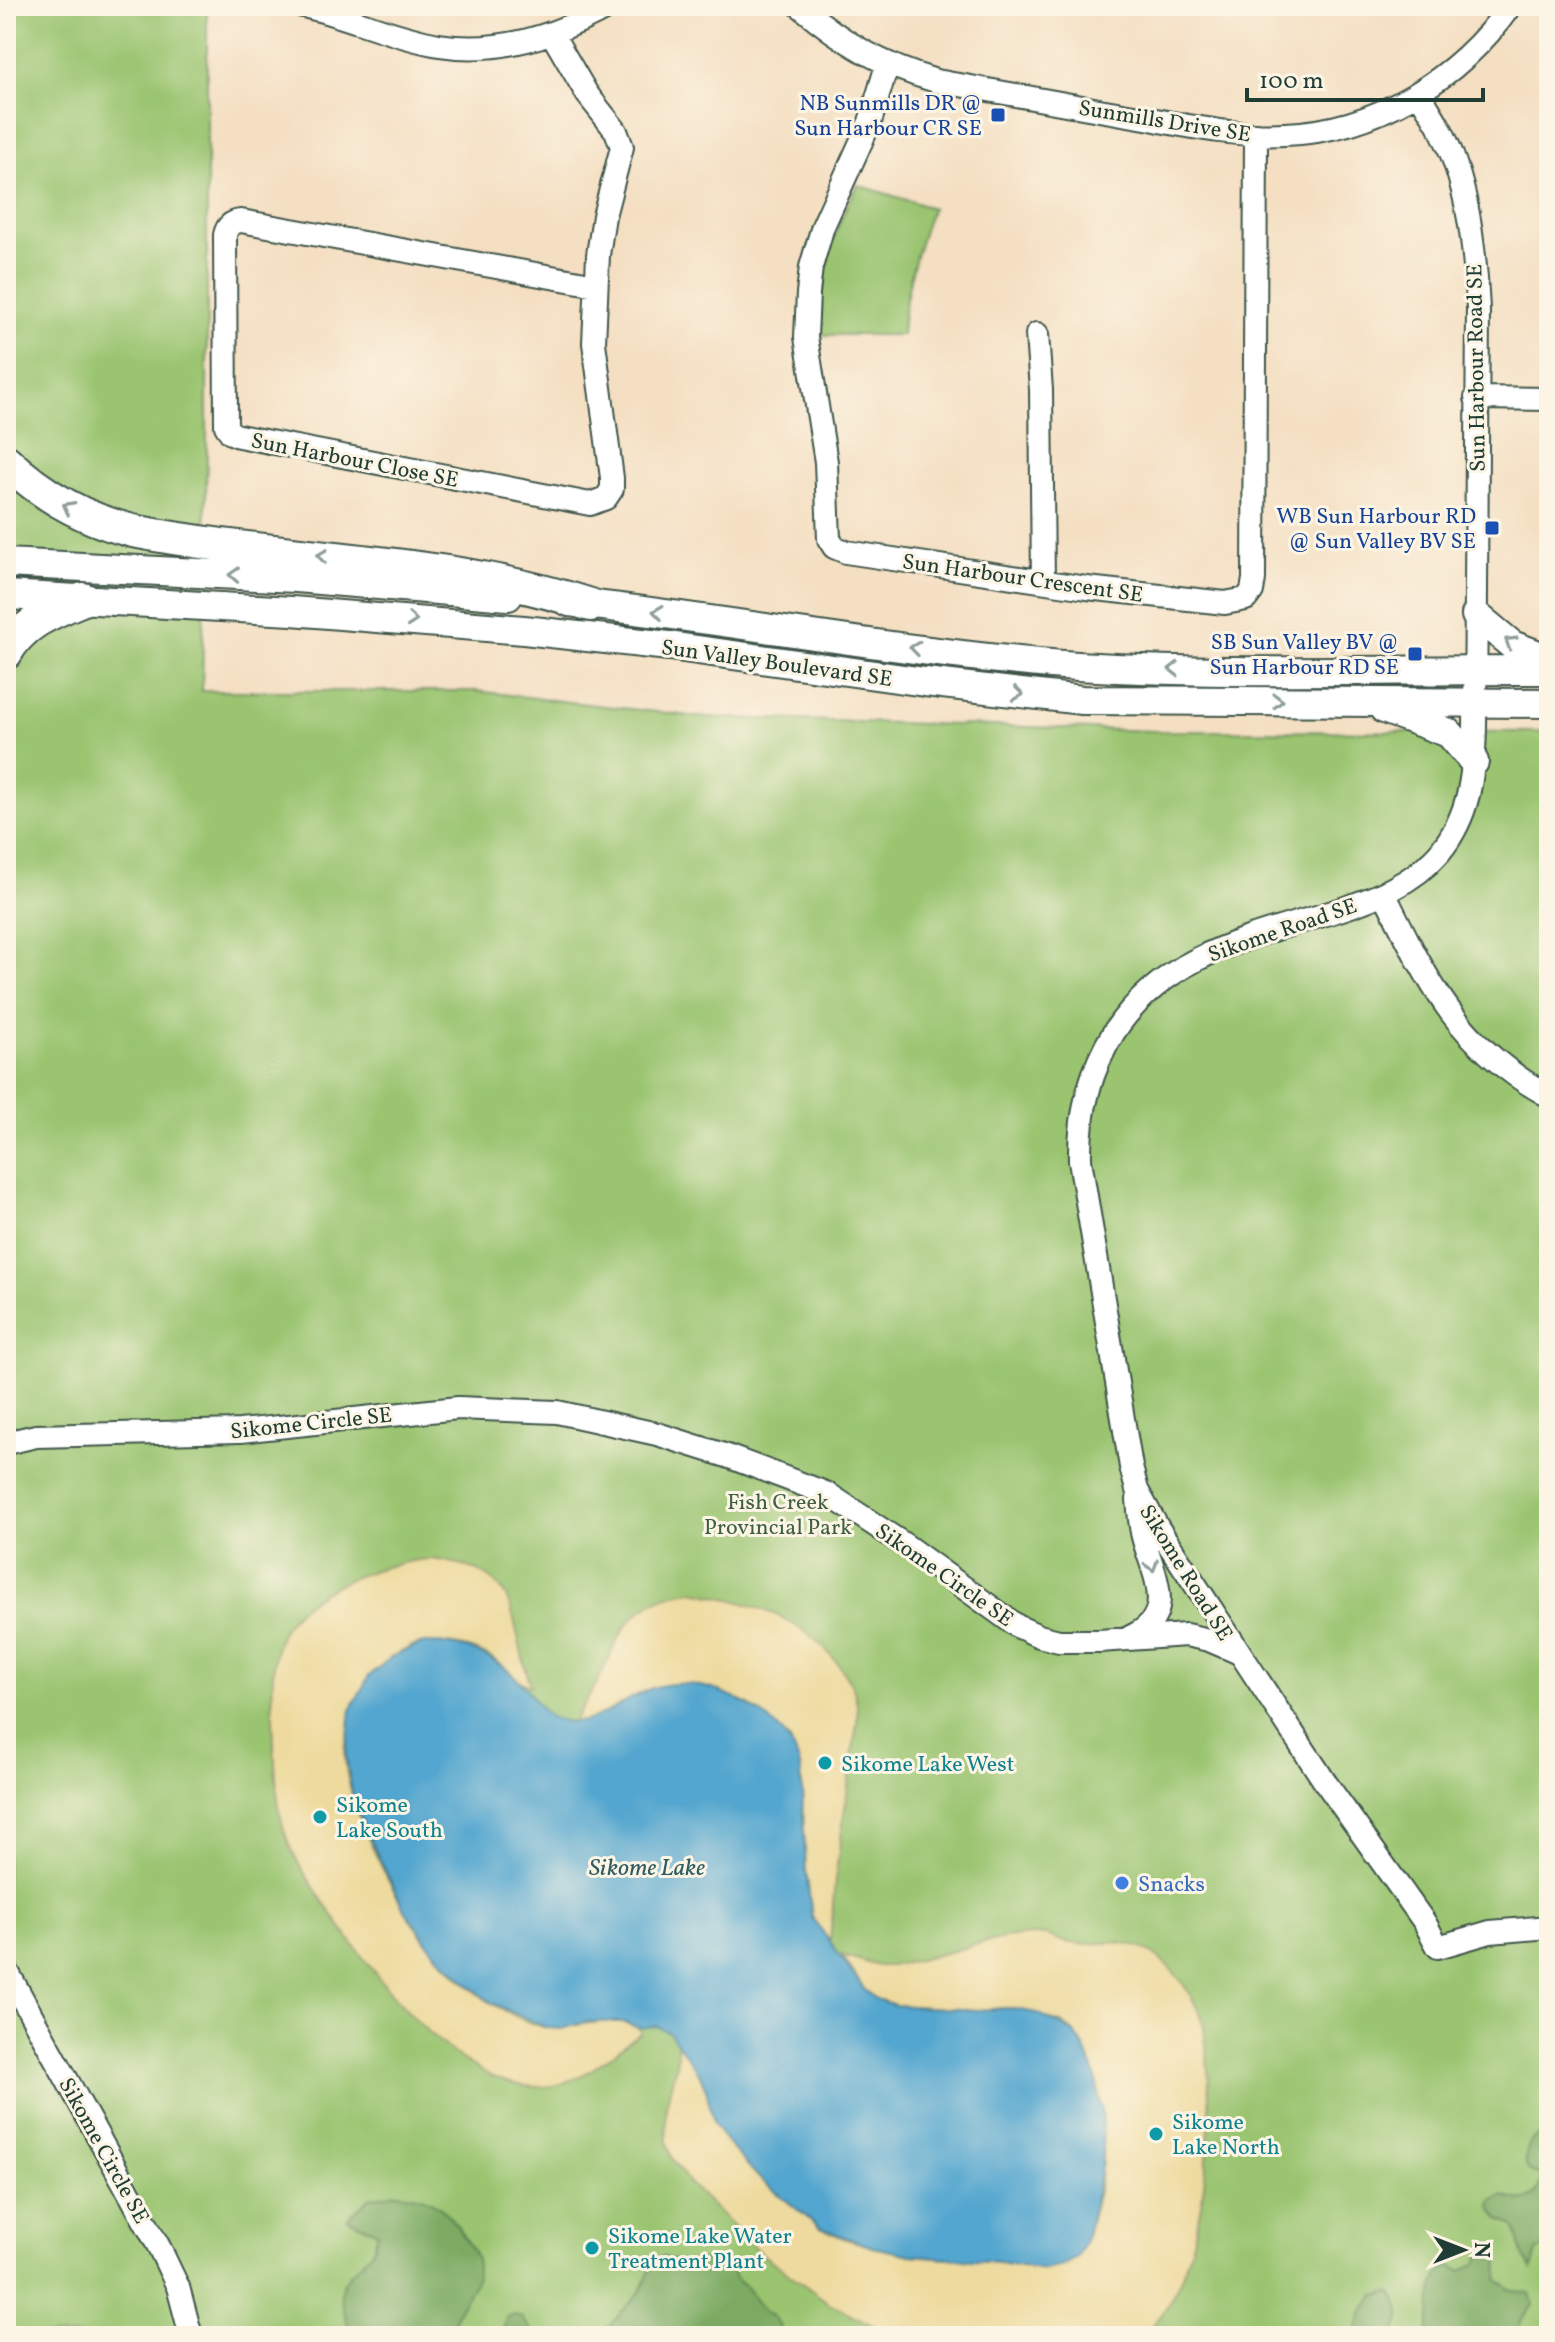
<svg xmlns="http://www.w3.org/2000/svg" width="1555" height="2342" font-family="Vollkorn,serif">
<rect width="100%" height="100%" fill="#fcf5e5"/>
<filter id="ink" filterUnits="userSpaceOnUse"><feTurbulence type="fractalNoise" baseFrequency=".0125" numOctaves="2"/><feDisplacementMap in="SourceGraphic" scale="16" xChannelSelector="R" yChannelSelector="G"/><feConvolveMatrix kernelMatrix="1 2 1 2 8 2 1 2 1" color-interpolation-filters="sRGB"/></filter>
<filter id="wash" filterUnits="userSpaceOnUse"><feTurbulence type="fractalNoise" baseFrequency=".006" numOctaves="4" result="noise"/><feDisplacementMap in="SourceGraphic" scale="32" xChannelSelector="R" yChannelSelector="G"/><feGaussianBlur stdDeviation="1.8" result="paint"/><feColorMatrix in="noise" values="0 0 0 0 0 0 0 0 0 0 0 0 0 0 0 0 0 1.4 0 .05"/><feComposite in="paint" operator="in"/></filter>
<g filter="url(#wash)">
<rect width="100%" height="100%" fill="#f4dfc2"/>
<path fill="#9ac470" stroke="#5c8052" stroke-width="2" d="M6 6H207V451L202 691H476L699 717 1155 731 1549 732V2336H6Z
M858 185 932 208C917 248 904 292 902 335H821C819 283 831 230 858 185Z"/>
<path fill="#7baa62" stroke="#4d744b" stroke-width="2" d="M1549 2127V2247L1537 2251 1532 2269 1524 2258 1516 2231 1512 2225 1499 2219 1491 2208 1492 2201 1503 2196C1525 2205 1537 2201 1543 2177 1539 2174 1535 2174 1531 2172 1521 2166 1527 2146 1532 2140 1537 2135 1544 2132 1549 2127Z
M396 2193C411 2194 425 2196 437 2205 452 2216 476 2249 477 2267 479 2293 446 2309 457 2336H350C349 2320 340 2307 341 2292 343 2274 364 2264 372 2250 375 2245 376 2237 378 2232L347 2219 369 2198Z
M1490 2251 1497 2254 1499 2260 1498 2281 1509 2289 1530 2293 1533 2305 1521 2321 1517 2336H1427C1433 2316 1427 2277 1449 2266L1462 2271 1475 2265 1483 2253Z
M663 2257 682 2263 717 2259 729 2265 735 2278 746 2287 764 2312C775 2315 780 2325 783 2336H733L715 2328H707L704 2336H600L641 2291 653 2263Z
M1391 2292C1405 2309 1403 2317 1393 2336H1355L1362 2313 1375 2295Z
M515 2315 521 2317 536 2336H499L508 2316Z"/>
<path fill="#eeda9e" stroke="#868c69" stroke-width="2" d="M431 1559C527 1571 505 1612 531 1686 518 1683 512 1673 502 1665 483 1649 453 1642 428 1643 396 1645 386 1667 373 1691 365 1706 352 1723 347 1739 333 1787 401 1912 432 1949 446 1965 463 1982 480 1995 493 2006 534 2028 551 2028 577 2028 615 2013 639 2028L641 2033C633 2036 629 2042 622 2047 598 2066 573 2086 542 2087 454 2089 371 1972 327 1907 313 1885 296 1864 287 1839 276 1809 276 1776 274 1744 273 1713 269 1664 280 1636 298 1590 386 1561 431 1559Z
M692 1591C748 1601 803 1617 838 1664 843 1672 851 1681 854 1691 857 1698 857 1707 858 1715L835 1880 830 1942 812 1917 806 1871 801 1771 790 1740 768 1719 746 1703 633 1698 595 1720 573 1722C581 1707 591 1694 599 1679 623 1629 631 1599 692 1591Z
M1047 1935C1090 1959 1117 1923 1162 1961 1180 1976 1195 1999 1202 2021 1206 2033 1206 2046 1207 2058 1215 2135 1204 2282 1142 2336H894L829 2303 758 2251 689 2183 673 2160 667 2143 666 2106 677 2060V2040L699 2073 706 2089 714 2123 820 2228 848 2240 911 2255 1000 2262 1044 2270 1087 2236 1100 2183 1103 2118 1084 2047 1074 2032 1061 2023 1008 2008 977 2010 895 2005 876 1999 864 1989 842 1955 878 1966H889C943 1958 991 1933 1047 1935Z"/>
<path fill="#53a6cf" stroke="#397282" stroke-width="2" d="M423 1643C464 1642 499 1657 526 1688 535 1698 541 1714 555 1719 591 1731 614 1705 645 1691 683 1674 729 1690 760 1713 782 1729 796 1745 801 1771L806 1871 812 1917 864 1989 876 1999 895 2005 977 2010 1008 2008 1038 2013 1074 2032 1084 2047 1095 2074 1103 2118 1102 2163 1087 2236 1078 2256 1063 2266 1044 2270 1000 2262 911 2255 872 2247 820 2228 759 2178 726 2142 714 2123 706 2089 699 2073 669 2032 656 2026 639 2028 623 2022H586L562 2029 547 2028 492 2003 470 1986 432 1949 404 1909 364 1827 352 1792 346 1757 351 1709 369 1676 391 1657Z"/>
</g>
<g filter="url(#ink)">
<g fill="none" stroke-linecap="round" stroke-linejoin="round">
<g stroke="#3f5549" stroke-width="26">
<path id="minor" d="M303 6C349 16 392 37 439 45 500 55 558 35 610 6
M800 6C843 43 881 65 936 81 1002 92 1068 105 1134 116 1184 125 1234 137 1285 134 1375 131 1459 79 1510 6
M552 34 587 94 616 131 622 147 604 216 598 255 594 343 612 478V489L606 498 590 504 239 436 231 433 226 426 225 235C227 226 232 222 241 221L596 285
M887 65 870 122 823 226 811 267 808 293 806 337 826 462 829 539 834 547 846 552 1087 588 1225 603 1246 599 1252 591 1254 579 1256 134
M1419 93C1427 107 1437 121 1444 136 1469 189 1475 252 1478 309L1475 727C1474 774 1470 816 1439 853 1413 883 1376 898 1339 910 1255 937 1166 952 1114 1032 1090 1071 1079 1114 1080 1160L1131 1467 1137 1490 1158 1528 1323 1779 1425 1923 1438 1947 1490 1932 1549 1927
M1037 334 1041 390 1043 581
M1476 398 1549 399
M1384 893C1428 982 1457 1046 1549 1096
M6 1443 36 1436 240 1431 458 1408 557 1412 657 1434 727 1456 828 1494 905 1545 1017 1626 1039 1636 1059 1641H1099L1186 1635 1209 1640 1237 1652
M1130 1637C1179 1616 1153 1574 1143 1537 1140 1525 1139 1512 1138 1499
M6 1969 159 2247 178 2287 191 2336"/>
</g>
<g stroke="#3f5549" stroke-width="32">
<path id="major" d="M6 563 296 578 508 596
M6 595 292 611 524 630 669 646 925 682 1082 700 1549 703
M569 602C734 620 898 652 1063 665 1224 676 1388 669 1549 670
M1476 615 1512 645 1549 659
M1384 709 1449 733 1474 762"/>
</g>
<g stroke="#3f5549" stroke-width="36">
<path id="highway" d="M6 461C43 496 83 519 133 531 284 560 443 557 591 605
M6 653C23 622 53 612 83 599"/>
</g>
<use href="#minor" stroke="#fff" stroke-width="22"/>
<use href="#major" stroke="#fff" stroke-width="28"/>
<use href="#highway" stroke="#fff" stroke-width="32"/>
</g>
<defs><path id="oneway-chevron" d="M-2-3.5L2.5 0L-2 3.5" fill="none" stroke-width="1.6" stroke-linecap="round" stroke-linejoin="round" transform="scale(2)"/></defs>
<g stroke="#8f9e9a">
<use href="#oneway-chevron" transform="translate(68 507) rotate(-152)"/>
<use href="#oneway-chevron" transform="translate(322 556) rotate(-173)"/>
<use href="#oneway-chevron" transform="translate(234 575) rotate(-177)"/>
<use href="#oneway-chevron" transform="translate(658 612) rotate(-173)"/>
<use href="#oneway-chevron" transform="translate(412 620) rotate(5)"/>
<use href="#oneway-chevron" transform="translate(1510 642) rotate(-148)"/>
<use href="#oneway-chevron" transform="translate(915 648) rotate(-172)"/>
<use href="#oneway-chevron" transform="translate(1174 669) rotate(-179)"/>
<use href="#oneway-chevron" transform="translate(1018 694) rotate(7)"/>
<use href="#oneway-chevron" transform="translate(1278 701)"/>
<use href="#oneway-chevron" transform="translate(1152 1566) rotate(72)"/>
</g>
</g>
<g fill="#1a4fb4" stroke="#fcf5e5" stroke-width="3">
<rect x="990" y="107" width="16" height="16" rx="4"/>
<rect x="1484" y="520" width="16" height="16" rx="4"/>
<rect x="1407" y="646" width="16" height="16" rx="4"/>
</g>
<g fill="#0f9aa8" stroke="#fcf5e5" stroke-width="3">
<circle cx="825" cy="1763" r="8"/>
<circle cx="320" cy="1817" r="8"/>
<circle cx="1156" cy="2134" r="8"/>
<circle cx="592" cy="2248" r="8"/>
</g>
<circle fill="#3f7fe0" stroke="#fcf5e5" stroke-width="3" cx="1122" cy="1883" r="8"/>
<g text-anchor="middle" stroke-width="6" stroke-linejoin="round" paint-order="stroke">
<g font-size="22" fill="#164399" stroke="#fcf5e5" text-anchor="end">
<text x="982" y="110">NB Sunmills DR @<tspan x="982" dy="25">Sun Harbour CR SE</tspan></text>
<text x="1476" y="523">WB Sun Harbour RD<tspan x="1476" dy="25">@ Sun Valley BV SE</tspan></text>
<text x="1399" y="649">SB Sun Valley BV @<tspan x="1399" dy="25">Sun Harbour RD SE</tspan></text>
</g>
<g font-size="22" fill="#1f3d34" stroke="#fcf5e5">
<text transform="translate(1165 120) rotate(9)" y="8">Sunmills Drive SE</text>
<text transform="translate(1475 368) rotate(-91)" y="8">Sun Harbour Road SE</text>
<text transform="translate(355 459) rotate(11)" y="8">Sun Harbour Close SE</text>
<text transform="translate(1023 577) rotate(8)" y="8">Sun Harbour Crescent SE</text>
<text transform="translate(777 662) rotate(8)" y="8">Sun Valley Boulevard SE</text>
<text transform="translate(1282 929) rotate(-19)" y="8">Sikome Road SE</text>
<text transform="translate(311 1422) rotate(-6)" y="8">Sikome Circle SE</text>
<text transform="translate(1187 1572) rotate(58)" y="8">Sikome Road SE</text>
<text transform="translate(945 1574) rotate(35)" y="8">Sikome Circle SE</text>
<text transform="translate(105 2150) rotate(61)" y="8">Sikome Circle SE</text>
</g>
<g font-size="22" fill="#3e5f43" stroke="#fcf5e5">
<text x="778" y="1509">Fish Creek<tspan x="778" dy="25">Provincial Park</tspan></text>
</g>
<g font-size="22" fill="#0d838f" stroke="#fcf5e5" text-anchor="start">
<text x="841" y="1771">Sikome Lake West</text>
<text x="336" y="1812">Sikome<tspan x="336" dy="25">Lake South</tspan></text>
<text x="1172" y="2129">Sikome<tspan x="1172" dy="25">Lake North</tspan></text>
<text x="608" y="2243">Sikome Lake Water<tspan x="608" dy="25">Treatment Plant</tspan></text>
</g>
<g font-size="22" fill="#366cbe" stroke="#fcf5e5" text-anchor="start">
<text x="1138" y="1891">Snacks</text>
</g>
<g font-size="24" font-style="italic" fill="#2f5c62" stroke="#fcf5e5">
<text x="647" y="1875">Sikome Lake</text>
</g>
</g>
<rect width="1555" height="2342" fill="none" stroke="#fcf5e5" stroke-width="32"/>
<g transform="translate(1463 2250) rotate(90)" stroke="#fcf5e5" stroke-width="6" paint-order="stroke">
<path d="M0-6L14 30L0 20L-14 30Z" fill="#1f3d34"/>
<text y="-12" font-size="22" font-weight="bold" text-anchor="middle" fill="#1f3d34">N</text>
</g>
<path d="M1247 88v12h236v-12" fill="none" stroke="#1f3d34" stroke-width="4"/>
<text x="1259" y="88" font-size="24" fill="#1f3d34" stroke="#fcf5e5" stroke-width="6" paint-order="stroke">100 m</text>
</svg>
